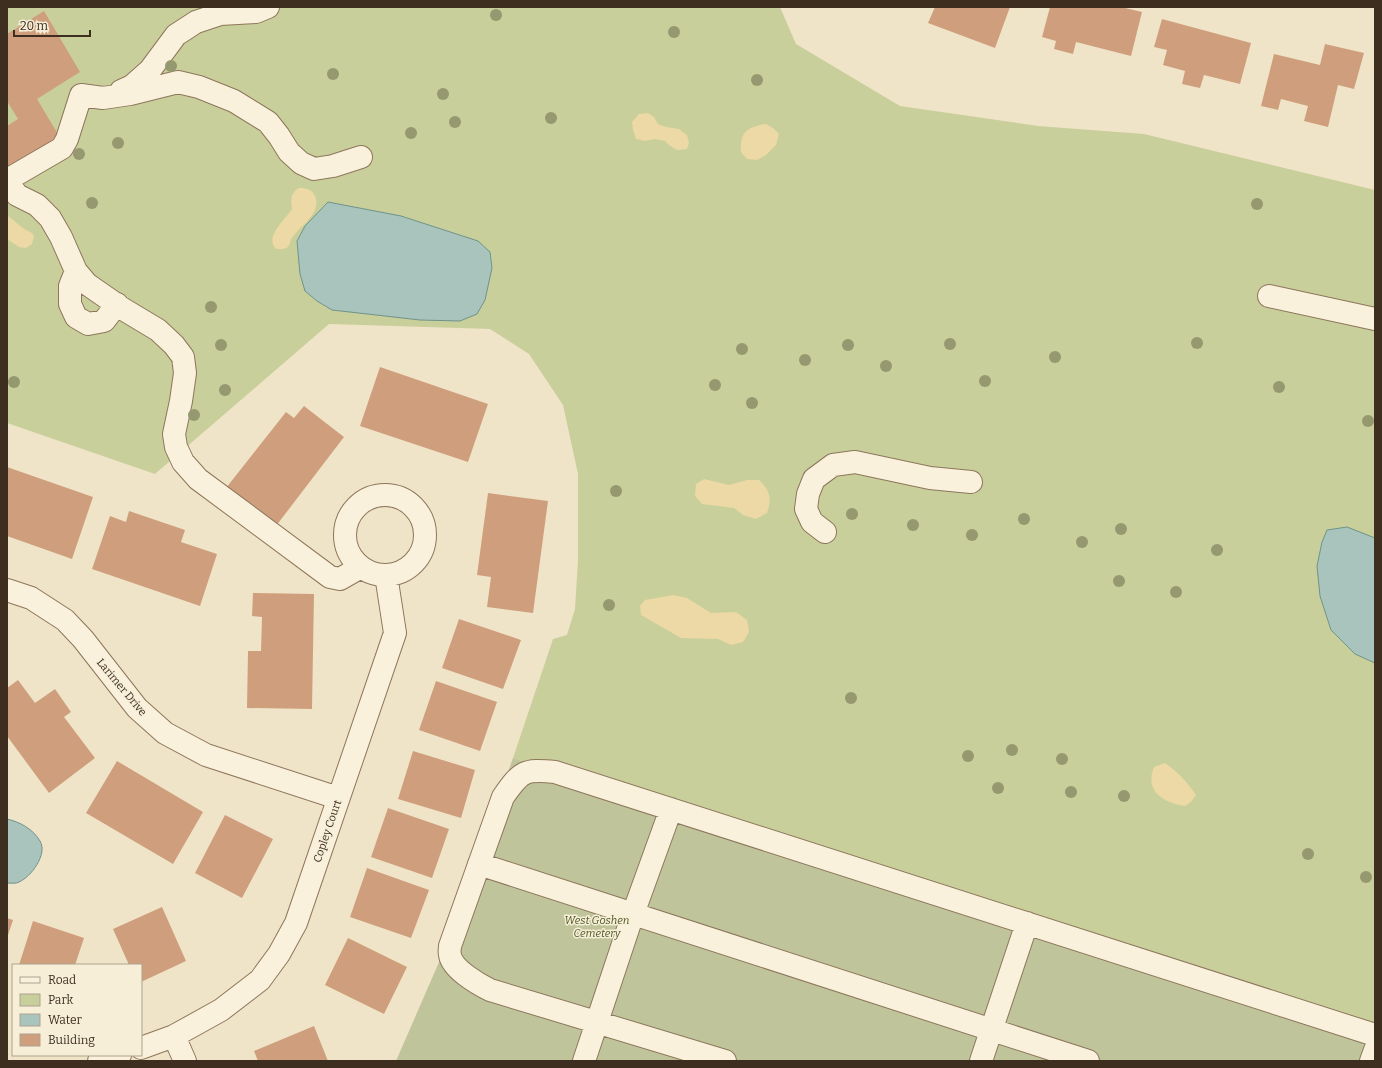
<svg xmlns="http://www.w3.org/2000/svg" width="1382" height="1068" font-family="Bitter,serif">
<rect width="100%" height="100%" fill="#f0e4c8"/>
<path fill="#c9cf9b" d="M7 7H780L796 44 900 106 1038 126 1144 134 1375 190V1035L513 758 553 639 567 635 575 609 578 560V474L563 405 529 354 490 329 329 324 155 474 7 423Z"/>
<path fill="#ecd9a5" d="M648 113 654 117 658 124 666 127 679 129 687 135 689 143 687 149 677 150 669 145 665 141 655 139 645 141 636 139 633 130 632 122 639 114Z
M766 124 773 128 779 134 776 145 766 155 757 160 747 159 741 152C740 132 747 127 766 124Z
M299 188C306 188 312 189 315 196 322 214 300 225 292 238 290 240 290 245 288 247 284 250 280 249 276 249 264 237 285 220 292 209 291 200 290 193 299 188Z
M7 215 24 229 32 233 34 236 32 244 26 248 19 247 7 239Z
M704 479 729 485 747 480H759C770 490 772 498 767 513L756 519 743 515 734 508 702 504 695 496 696 484Z
M673 595 687 598 711 613 736 612 747 620 749 632 743 642 731 645 718 639 681 638 641 615 640 606 645 600Z
M1165 763C1177 771 1188 783 1196 795L1191 802 1185 806C1164 803 1144 792 1154 767Z"/>
<path fill="#bfc49a" d="M513 758 1375 1035V1061H396L446 946Z"/>
<path fill="#a9c4bc" stroke="#6f938a" d="M328 202 401 216 478 241 490 252 492 268 485 300 477 314 460 321 420 320 332 310 317 301 305 291 300 274 297 241 305 226Z
M1347 527 1375 538V663L1355 654 1331 630 1320 596 1317 566 1322 542 1327 530Z
M7 819C20 822 33 829 40 841 48 854 31 877 19 882 16 884 11 883 7 883Z"/>
<path fill="#cf9f7d" d="M935 7H1010L995 48 928 23Z
M1050 7H1121L1142 12 1131 56 1076 42 1073 54 1054 49 1056 41 1042 37Z
M44 11 80 72 37 99 62 141 11 172 7 166V126L18 119 7 101V34Z
M1162 19 1251 43 1240 84 1204 75 1200 88 1182 84 1185 71 1163 65 1167 50 1154 47Z
M1325 44 1364 53 1354 89 1338 85 1328 127 1304 121 1308 106 1281 99 1278 110 1261 106 1274 54 1320 65Z
M380 367 488 404 468 462 360 426Z
M304 406 344 437 276 526 226 488 286 412 294 418Z
M7 467 93 497 72 559 7 536Z
M488 493 548 501 533 613 487 607 491 577 477 575Z
M129 511 185 530 181 542 217 554 200 606 92 569 110 516 126 522Z
M253 593 314 594 312 709 247 708 248 651H261L262 617 252 616Z
M459 619 521 640 503 689 442 668Z
M18 680 35 703 55 689 71 712 64 717 95 758 49 793 7 736V688Z
M436 681 497 702 480 751 419 730Z
M413 751 475 770 461 818 398 799Z
M117 761 203 812 173 864 86 813Z
M388 808 449 829 432 878 371 857Z
M225 815 273 839 242 898 195 873Z
M367 868 429 890 411 938 350 917Z
M162 907 186 961 141 982V965H129L113 929Z
M7 918 13 920 7 938Z
M33 921 84 938 75 965H19Z
M348 938 407 967 384 1014 325 985Z
M314 1026 328 1061H258L254 1051Z"/>
<g fill="none" stroke-linecap="round" stroke-linejoin="round">
<g stroke="#8d765c" stroke-width="24">
<path id="minor" d="M121 91 132 86 150 70 176 35 196 22 220 14 256 12 268 7
M7 180 62 148 67 139 81 95 103 98 130 94 178 82 199 87 234 101 268 122 279 136 289 152 301 163 314 169 333 166 361 157
M7 181 17 195 37 205 50 218 61 237 76 271 87 284 123 309 158 330 174 345 183 357 185 373 181 401 174 434 176 447 183 462 198 479 330 577 340 579 361 567
M76 271 70 286V304L76 317 88 324 104 321 117 304
M1269 296 1375 319
M345 535a40 40 0 1 1 80 0a40 40 0 1 1-80 0Z
M825 532 812 522 806 509 808 494 814 479 833 465 855 462 930 478 971 482
M7 590 31 598 65 620 83 639 137 708 165 733 206 755 338 798
M479 864 1088 1061
M174 1036 185 1061
M141 1048 174 1036 221 1010 260 980 279 954 296 923 395 633 386 575
M99 1061 120 1055
M584 1061 633 914 671 809
M725 1061 490 990C478 984 452 969 450 955 449 952 450 948 450 946L503 797C521 771 524 769 555 772L1375 1035
M981 1061 1027 923
M1371 1061 1375 1050"/>
</g>
<use href="#minor" stroke="#faf1dc" stroke-width="22"/>
</g>
<g fill="#96986f">
<circle cx="496" cy="15" r="6"/>
<circle cx="674" cy="32" r="6"/>
<circle cx="171" cy="66" r="6"/>
<circle cx="333" cy="74" r="6"/>
<circle cx="757" cy="80" r="6"/>
<circle cx="443" cy="94" r="6"/>
<circle cx="551" cy="118" r="6"/>
<circle cx="455" cy="122" r="6"/>
<circle cx="411" cy="133" r="6"/>
<circle cx="118" cy="143" r="6"/>
<circle cx="79" cy="154" r="6"/>
<circle cx="92" cy="203" r="6"/>
<circle cx="1257" cy="204" r="6"/>
<circle cx="211" cy="307" r="6"/>
<circle cx="1197" cy="343" r="6"/>
<circle cx="950" cy="344" r="6"/>
<circle cx="221" cy="345" r="6"/>
<circle cx="848" cy="345" r="6"/>
<circle cx="742" cy="349" r="6"/>
<circle cx="1055" cy="357" r="6"/>
<circle cx="805" cy="360" r="6"/>
<circle cx="886" cy="366" r="6"/>
<circle cx="985" cy="381" r="6"/>
<circle cx="14" cy="382" r="6"/>
<circle cx="715" cy="385" r="6"/>
<circle cx="1279" cy="387" r="6"/>
<circle cx="225" cy="390" r="6"/>
<circle cx="752" cy="403" r="6"/>
<circle cx="194" cy="415" r="6"/>
<circle cx="1368" cy="421" r="6"/>
<circle cx="616" cy="491" r="6"/>
<circle cx="852" cy="514" r="6"/>
<circle cx="1024" cy="519" r="6"/>
<circle cx="913" cy="525" r="6"/>
<circle cx="1121" cy="529" r="6"/>
<circle cx="972" cy="535" r="6"/>
<circle cx="1082" cy="542" r="6"/>
<circle cx="1217" cy="550" r="6"/>
<circle cx="1119" cy="581" r="6"/>
<circle cx="1176" cy="592" r="6"/>
<circle cx="609" cy="605" r="6"/>
<circle cx="851" cy="698" r="6"/>
<circle cx="1012" cy="750" r="6"/>
<circle cx="968" cy="756" r="6"/>
<circle cx="1062" cy="759" r="6"/>
<circle cx="998" cy="788" r="6"/>
<circle cx="1071" cy="792" r="6"/>
<circle cx="1124" cy="796" r="6"/>
<circle cx="1308" cy="854" r="6"/>
<circle cx="1366" cy="877" r="6"/>
</g>
<g text-anchor="middle" stroke-width="3" stroke-linejoin="round" paint-order="stroke">
<g font-size="11" fill="#3d2e20" stroke="#f7eed8">
<text transform="translate(122 687) rotate(50)" y="4">Larimer Drive</text>
<text transform="translate(327 831) rotate(-71)" y="4">Copley Court</text>
</g>
<g font-size="11" font-style="italic" fill="#4d5a26" stroke="#f7eed8">
<text x="597" y="924">West Goshen<tspan x="597" dy="13">Cemetery</tspan></text>
</g>
</g>
<rect width="1382" height="1068" fill="none" stroke="#3d2e20" stroke-width="16"/>
<rect x="12" y="964" width="130" height="92" fill="#f7eed8" stroke="#ada18e"/>
<rect x="20" y="977" width="20" height="6" fill="#faf1dc" stroke="#ada18e"/>
<text x="48" y="984" font-size="12" fill="#3d2e20">Road</text>
<rect x="20" y="994" width="20" height="12" fill="#c9cf9b" stroke="#ada18e"/>
<text x="48" y="1004" font-size="12" fill="#3d2e20">Park</text>
<rect x="20" y="1014" width="20" height="12" fill="#a9c4bc" stroke="#ada18e"/>
<text x="48" y="1024" font-size="12" fill="#3d2e20">Water</text>
<rect x="20" y="1034" width="20" height="12" fill="#cf9f7d" stroke="#ada18e"/>
<text x="48" y="1044" font-size="12" fill="#3d2e20">Building</text>
<path d="M14 30v6h76v-6" fill="none" stroke="#3d2e20" stroke-width="2"/>
<text x="20" y="30" font-size="12" fill="#3d2e20" stroke="#f7eed8" stroke-width="3" paint-order="stroke">20 m</text>
</svg>
